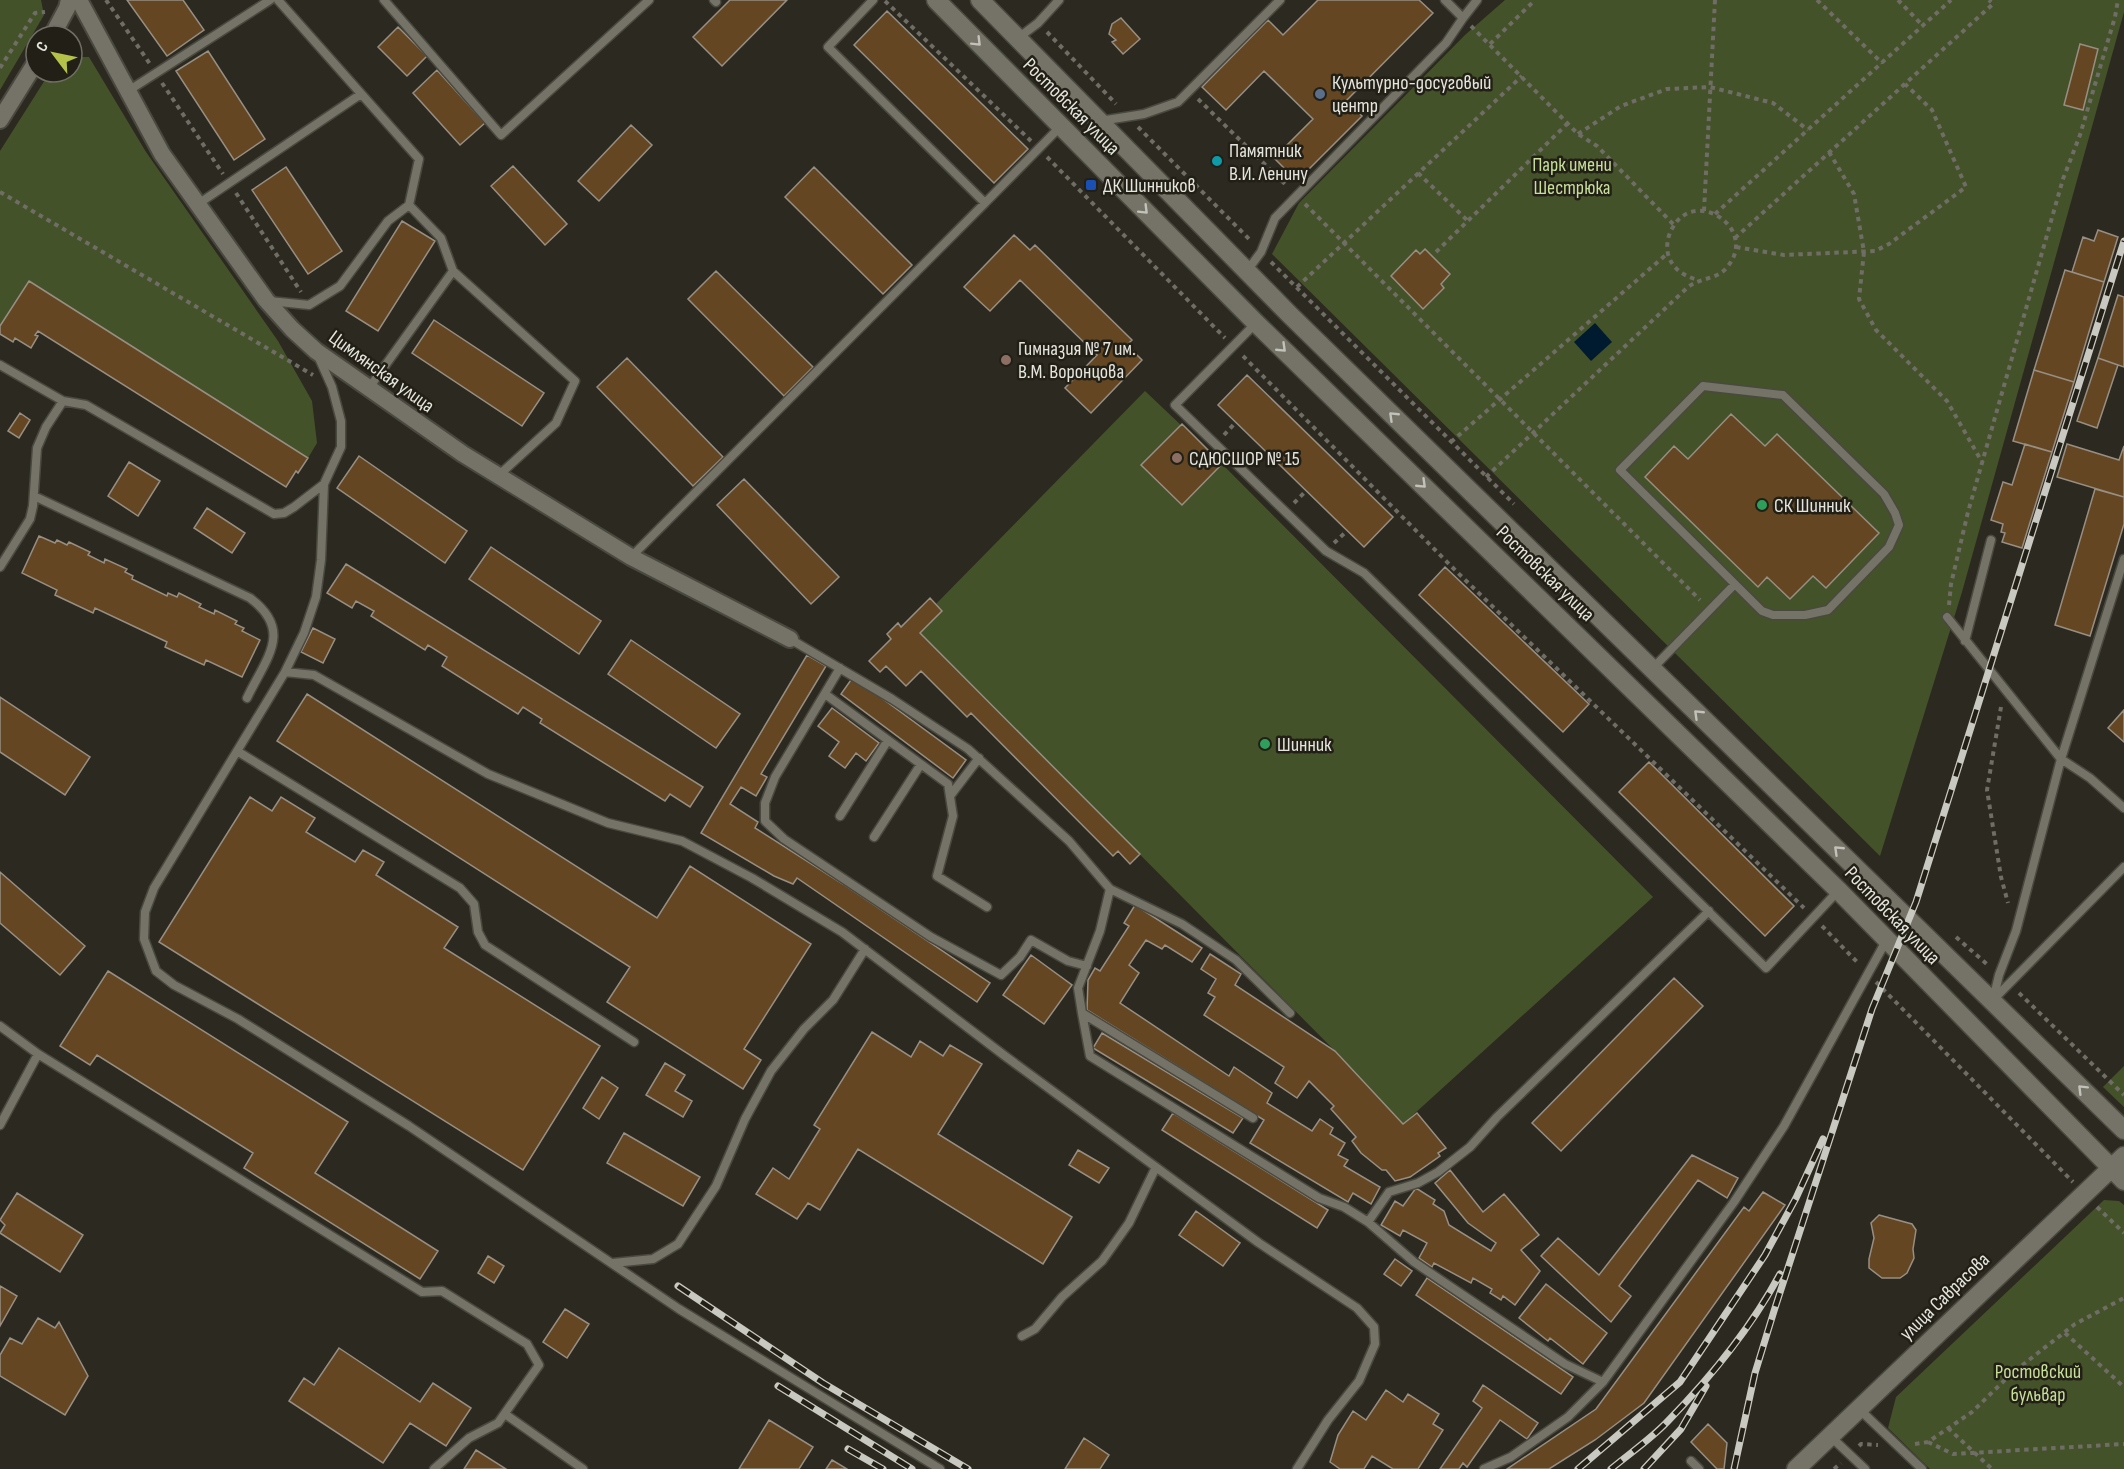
<svg xmlns="http://www.w3.org/2000/svg" width="2124" height="1469" font-family="'Sofia Sans Condensed',sans-serif">
<rect width="100%" height="100%" fill="#2c2a20"/>
<path fill="#44522a" d="M0 0H41L44 15 0 90Z
M1505 0H2124V12L1962 592 1880 856 1272 254 1299 203 1465 35Z
M72 57H89L146 152 278 341 312 401 317 443 308 458 29 281 0 326V151L50 72H72Z
M1145 391 1222 464 1653 897 1403 1124 1335 1051 920 633 942 611 936 604Z
M2124 1066V1107L2103 1087Z
M2104 1200 2119 1201 2124 1205V1469H1930L1888 1428 1896 1397Z"/>
<path fill="#001b2f" d="M1595 323 1612 342 1591 361 1574 342Z"/>
<path fill="#644722" stroke="#978e84" stroke-width="1.5" d="M127 0H183L204 30 167 56Z
M730 0H787L722 66 693 37Z
M1318 0H1419L1433 13 1346 101 1362 116 1297 181 1274 158 1313 119 1264 71 1226 110 1202 87 1268 20 1283 35Z
M887 11 1028 149 994 183 854 45Z
M1121 18 1140 39 1123 54 1112 42 1116 40 1109 34 1112 24Z
M398 27 427 56 407 76 378 47Z
M2080 44 2098 49 2083 110 2064 105Z
M208 51 265 139 234 160 176 71Z
M437 70 485 123 460 145 413 93Z
M631 125 652 145 599 201 578 181Z
M513 166 567 224 545 245 491 186Z
M286 167 342 251 308 274 252 190Z
M814 167 912 265 883 294 785 197Z
M402 221 435 241 378 331 346 311Z
M2098 230 2118 237 2104 282 2072 272 2083 237 2094 241Z
M1014 235 1030 250 1035 245 1132 340 1127 345 1142 360 1091 413 1065 388 1097 355 1020 280 990 311 964 287Z
M1425 249 1450 274 1441 284 1444 288 1423 309 1391 276 1416 250 1420 254Z
M2065 270 2104 282 2074 382 2034 370Z
M716 271 813 367 784 396 688 299Z
M29 281 308 458 298 473 296 471 286 487 38 331 35 335 38 336 31 348 15 338 13 342 0 334V326Z
M2118 295 2124 297V367L2098 358Z
M434 320 544 393 522 426 412 353Z
M627 358 723 457 693 486 597 387Z
M2098 358 2118 365 2097 428 2077 421Z
M2034 370 2074 382 2052 452 2013 441Z
M1247 375 1393 517 1364 547 1218 405Z
M20 413 30 420 19 438 8 431Z
M1731 414 1765 446 1777 434 1879 533 1826 588 1813 576 1790 599 1767 577 1758 587 1645 477 1674 446 1688 459Z
M1182 424 1222 464 1182 505 1141 465Z
M2025 444 2052 452 2022 548 2002 542 2005 533 2001 532 2003 524 1991 520 2003 482 2012 485Z
M2067 444 2119 460 2124 446V497L2057 477Z
M359 456 467 531 445 563 337 488Z
M129 462 160 481 138 516 108 496Z
M744 479 839 577 811 604 717 505Z
M2095 489 2124 497V524L2090 636 2055 625Z
M207 508 245 533 232 553 194 528Z
M39 536 55 543 57 540 67 545 69 542 90 552 88 555 104 563 105 559 127 569 125 572 133 576 132 579 167 596 168 593 177 597 179 593 201 604 199 607 214 614 215 610 237 621 235 624 244 628 242 631 260 640 242 677 206 660 204 665 165 647 167 642 95 608 93 613 55 595 57 590 22 573Z
M491 547 601 621 579 654 469 579Z
M346 564 703 787 690 807 670 794 665 801 540 723 542 719 523 707 518 714 442 666 447 657 428 645 425 650 371 616 374 611 356 601 352 608 327 593Z
M1445 567 1589 704 1563 732 1419 595Z
M930 598 942 611 920 633 1140 854 1130 864 1118 851 1113 856 971 713 967 717 921 671 906 686 886 666 880 672 869 661 891 639 887 634 898 623 901 627Z
M313 628 335 639 323 663 301 652Z
M631 640 740 714 716 748 608 674Z
M807 655 826 666 761 774 767 777 756 796 741 787 730 804 758 822 755 828 843 884 990 983 977 1002 797 878 793 884 774 876 701 833Z
M853 677 966 760 953 778 841 694Z
M307 694 657 918 690 866 811 944 744 1049 761 1060 743 1089 607 1002 630 967 277 741Z
M0 697 90 757 65 795 0 752Z
M832 708 879 743 866 761 856 753 845 768 829 756 839 742 818 726Z
M2124 710V742L2108 728Z
M1649 762 1794 906 1765 936 1619 792Z
M250 797 272 811 281 797 315 818 306 832 355 862 363 850 384 862 376 875 458 927 444 948 600 1046 523 1170 159 942Z
M0 872 85 946 60 975 0 923Z
M1135 905 1202 948 1192 962 1165 945 1162 949 1146 940 1129 965 1139 973 1120 1003 1229 1076 1234 1067 1272 1093 1267 1103 1312 1131 1320 1119 1333 1128 1330 1134 1345 1143 1338 1155 1348 1160 1344 1166 1380 1187 1371 1204 1353 1193 1348 1202 1250 1143 1264 1120 1087 1010 1088 980 1095 968 1100 971 1129 926 1124 923Z
M1210 954 1241 974 1235 985 1335 1051 1403 1124 1417 1113 1446 1148 1438 1153 1440 1156 1410 1177 1395 1181 1386 1170H1382L1361 1153 1352 1141 1356 1137 1331 1109 1334 1106 1309 1081 1297 1098 1275 1083 1284 1067 1204 1015 1215 997 1208 993 1216 979 1201 969Z
M1031 955 1072 985 1044 1024 1003 995Z
M108 971 348 1122 315 1173 438 1251 420 1279 244 1168 253 1153 97 1055 90 1065 60 1046Z
M1674 978 1703 1006 1561 1151 1532 1123Z
M872 1032 911 1057 920 1041 943 1056 950 1045 982 1064 938 1134 1072 1217 1043 1264 858 1149 820 1210 808 1203 797 1219 756 1194 773 1168 789 1179 820 1129 814 1125Z
M1102 1033 1243 1118 1233 1133 1093 1048Z
M665 1063 685 1075 675 1091 692 1101 683 1117 646 1095Z
M602 1077 618 1088 599 1119 583 1108Z
M1173 1113 1328 1210 1317 1228 1162 1130Z
M624 1133 700 1177 683 1206 607 1163Z
M1078 1150 1109 1168 1099 1183 1069 1165Z
M1692 1155 1738 1178 1727 1198 1698 1180 1619 1286 1631 1296 1611 1322 1541 1256 1558 1238 1599 1275Z
M1450 1170 1483 1212 1504 1194 1539 1235 1521 1250 1540 1271 1515 1305 1503 1296 1501 1300 1490 1293 1492 1289 1473 1278 1471 1283 1434 1263 1432 1267 1419 1258 1427 1243 1403 1230 1400 1236 1381 1225 1395 1201 1403 1206 1416 1188 1435 1200 1433 1204 1444 1211 1449 1225 1491 1251 1496 1243 1468 1223 1435 1183Z
M1763 1192 1785 1205 1644 1403 1595 1440 1549 1469H1507L1596 1409 1744 1207 1749 1211Z
M17 1193 83 1235 60 1272 0 1233 5 1225 0 1220Z
M1196 1211 1240 1243 1223 1266 1179 1235Z
M1879 1215 1912 1224 1916 1230 1913 1249 1914 1258 1907 1273 1900 1278H1882L1869 1268V1259L1874 1238 1871 1223Z
M488 1256 504 1266 494 1283 478 1273Z
M1395 1259 1412 1271 1401 1286 1384 1274Z
M1427 1278 1573 1377 1561 1394 1416 1295Z
M1546 1284 1607 1333 1583 1364 1550 1338 1548 1341 1519 1318Z
M0 1286 17 1296 0 1326Z
M565 1309 589 1324 567 1358 543 1342Z
M38 1318 55 1328 59 1322 88 1376 65 1415 0 1376V1355L10 1338 22 1344Z
M339 1348 420 1402 433 1383 471 1408 446 1446 410 1423 383 1463 289 1401 304 1378 314 1385Z
M1483 1385 1538 1423 1527 1439 1500 1420 1467 1467 1463 1463 1459 1469H1440L1482 1408 1473 1401Z
M1386 1390 1403 1402 1408 1394 1439 1414 1433 1424 1443 1430 1418 1469H1393L1372 1456 1364 1469H1340L1330 1462 1338 1435 1353 1411 1366 1420Z
M769 1420 813 1447 799 1469H739Z
M1708 1424 1727 1443 1724 1469H1717L1691 1442Z
M1084 1438 1109 1455 1100 1469H1065Z
M476 1450 506 1469H464Z
M832 1460 847 1469H826Z"/>
<g fill="none" stroke-linecap="round" stroke-linejoin="round">
<g stroke="#4a4940" stroke-width="11">
<path id="lane" d="M278 0 419 159 409 205 441 238 453 271 575 381 556 423 498 476
M384 0 501 135 649 0
M714 0 716 2
M873 0 828 47 985 203 1061 126
M1463 18 1477 0
M1018 38 1038 23 1059 0
M128 91 270 0
M1100 121 1144 114 1178 102 1280 0
M198 204 361 94
M1247 271 1261 252 1275 218 1446 43 1463 18 1445 0
M269 301 309 305 340 286 388 221 409 205
M1256 323 1175 405 1326 551 1364 573 1766 968 1838 891
M0 365 63 401 86 405 274 514 284 513 294 507 324 484 341 447V421L332 387 319 358
M1703 386 1783 395 1884 494 1895 513 1899 525 1889 547 1828 610 1805 615H1773L1762 611 1620 470Z
M369 388 453 271
M324 484 321 560 316 597 304 633 285 672 154 888 145 912 144 939 156 971 174 985 238 1019 409 1126 679 1309 940 1469
M34 496 250 598C294 631 266 658 247 698
M631 557 985 203
M0 567 30 519 33 506 37 448 46 427 63 401
M1947 617 2061 759 2090 778 2124 808
M790 639 892 699 968 749 1069 841 1110 889 1182 924 1236 960 1290 1013
M1965 641 1991 540
M840 668 775 777 765 803V821L784 839 931 937 1001 975 1020 957 1031 940 1068 961 1087 966
M1652 669 1735 584
M285 672 314 675 488 774 608 823 682 841 752 878 842 932 1005 1056 1259 1243 1357 1308 1374 1327 1375 1344 1359 1381 1328 1420 1297 1469
M825 694 948 784 953 816 937 876 987 907
M237 751 460 888 474 904 478 932 485 945 634 1042
M950 796 979 758
M840 816 888 740
M874 837 921 764
M1110 889 1100 931 1078 988 1082 1013 1253 1118
M1993 1000 1999 975 2016 931 2061 759 2124 559
M1993 1000 2124 867
M1082 1013 1090 1056 1319 1198 1344 1207 1368 1222 1414 1262 1565 1364 1603 1382
M0 1026 38 1054 422 1292 442 1291 527 1344 539 1365 498 1423 469 1438 434 1469
M0 1125 38 1054
M1368 1222 1389 1192 1418 1183 1438 1172 1470 1147 1497 1117 1709 911
M613 1263 653 1259 678 1244 716 1186 745 1119 771 1071 804 1029 833 1000 865 949
M1022 1336 1035 1329 1062 1297 1102 1261 1129 1223 1156 1167
M1859 1409 1922 1469
M505 1414 583 1469
M1830 1436 1865 1469
M1691 1461 1699 1469
M1484 1469 1511 1457 1568 1417 1603 1382 1734 1202 1784 1126 1886 941"/>
</g>
<g stroke="#4a4940" stroke-width="20">
<path id="street" d="M79 0 162 154 266 300 292 329 316 351 463 454 631 557 790 639
M52 36 67 8 69 0
M0 120 36 62"/>
</g>
<g stroke="#4a4940" stroke-width="21">
<path id="secondary" d="M936 0 1256 323 1839 891 2124 1181
M980 0 1290 315 2124 1130
M1796 1469 2124 1156"/>
</g>
<path stroke="#6f6d65" stroke-width="4" stroke-dasharray="4.5 4.5" stroke-linecap="butt" d="M106 0 150 64
M1817 0 1882 63
M1898 0 1923 26
M885 1 1031 141
M1471 26 1578 134 1597 146 1674 225
M1047 32 1116 104
M1490 44 1535 0
M0 68 35 13 45 12
M162 83 223 174
M1198 99 1287 186
M1138 127 1251 241
M1578 134 1621 106 1667 89 1710 87 1773 103 1808 130
M1829 152 1854 194 1864 252 1859 299 1876 330 1947 401 1982 462
M1047 157 1225 338
M1418 173 1468 221
M0 192 313 375
M236 193 301 292
M1305 204 1700 600
M1704 211 1715 0
M1715 214 1951 0
M1735 238 1993 4 1989 0
M1736 247 1784 255 1875 251 1889 244 1966 187 1932 110 1905 84
M1436 252 1568 123
M1271 262 1514 504
M1297 287 1522 76
M1243 356 1457 572 1804 908
M1224 435 1236 422
M1451 442 1668 253
M1255 465 1267 452
M1486 477 1688 287C1701 277 1718 280 1728 266 1758 229 1696 187 1673 227 1668 235 1666 245 1668 254 1672 269 1684 276 1698 280
M1294 503 1306 491
M1334 543 1347 531
M1949 605 1951 584 1968 512 2063 179 2080 135 2115 17 2118 0
M2001 707 1987 790 2001 877 2008 903
M1822 926 1859 964
M1956 937 1989 966
M1876 982 2073 1182
M2019 993 2124 1095
M2097 1207 2124 1233
M2065 1333 2124 1387
M1948 1428 1992 1469
M1928 1442 1953 1454 2124 1444
M1915 1444 1928 1442 1972 1412 2011 1374 2075 1324 2124 1298
M1859 1446 1861 1444 1878 1445
M1834 1469 1841 1463"/>
<use href="#lane" stroke="#757367" stroke-width="8"/>
<use href="#street" stroke="#757367" stroke-width="16"/>
<use href="#secondary" stroke="#757367" stroke-width="18"/>
<g stroke="#cac9c1" stroke-width="7">
<path id="rail" d="M678 1286 823 1383 968 1469
M778 1386 912 1469
M848 1449 883 1469
M1578 1469 1680 1382 1765 1255 1796 1198 1823 1139
M1611 1469C1630 1453 1651 1439 1668 1421 1711 1377 1751 1328 1780 1274
M1644 1469 1681 1429 1706 1386
M1734 1469 1755 1373 1774 1311 1872 1009 1916 902 2124 241"/>
</g>
<use href="#rail" stroke="#222016" stroke-width="4.5" stroke-dasharray="14" stroke-linecap="butt"/>
</g>
<defs><path id="oneway-chevron" d="M-2-3.5L2.5 0L-2 3.5" fill="none" stroke-width="1.6" stroke-linecap="round" stroke-linejoin="round" transform="scale(1.5)"/></defs>
<g stroke="#c3c2ba">
<use href="#oneway-chevron" transform="translate(977 42) rotate(45)"/>
<use href="#oneway-chevron" transform="translate(1144 210) rotate(45)"/>
<use href="#oneway-chevron" transform="translate(1282 348) rotate(44)"/>
<use href="#oneway-chevron" transform="translate(1393 416) rotate(-136)"/>
<use href="#oneway-chevron" transform="translate(1422 484) rotate(44)"/>
<use href="#oneway-chevron" transform="translate(1698 714) rotate(-136)"/>
<use href="#oneway-chevron" transform="translate(1838 850) rotate(-136)"/>
<use href="#oneway-chevron" transform="translate(2082 1089) rotate(-135)"/>
</g>
<circle fill="#5c6f8a" stroke="#222016" stroke-width="2" cx="1320" cy="94" r="6"/>
<circle fill="#0f9aa8" stroke="#222016" stroke-width="2" cx="1217" cy="161" r="6"/>
<rect fill="#1a4fb4" stroke="#222016" stroke-width="2" x="1085" y="179" width="12" height="12" rx="3"/>
<g fill="#8d6e63" stroke="#222016" stroke-width="2">
<circle cx="1006" cy="360" r="6"/>
<circle cx="1177" cy="458" r="6"/>
</g>
<g fill="#2e9e5b" stroke="#222016" stroke-width="2">
<circle cx="1762" cy="505" r="6"/>
<circle cx="1265" cy="744" r="6"/>
</g>
<g text-anchor="middle" stroke-width="5" stroke-linejoin="round" paint-order="stroke">
<g font-size="20" fill="#e5e4dd" stroke="#222016" text-anchor="start">
<text x="1332" y="89">Культурно-досуговый<tspan x="1332" dy="23">центр</tspan></text>
<text x="1229" y="157">Памятник<tspan x="1229" dy="23">В.И. Ленину</tspan></text>
<text x="1103" y="192">ДК Шинников</text>
<text x="1018" y="355">Гимназия № 7 им.<tspan x="1018" dy="23">В.М. Воронцова</tspan></text>
<text x="1189" y="465">СДЮСШОР № 15</text>
<text x="1774" y="512">СК Шинник</text>
<text x="1277" y="751">Шинник</text>
</g>
<g font-size="20" fill="#e5e4dd" stroke="#222016">
<text transform="translate(1072 106) rotate(45)" y="7">Ростовская улица</text>
<text transform="translate(382 371) rotate(36)" y="7">Цимлянская улица</text>
<text transform="translate(1546 573) rotate(44)" y="7">Ростовская улица</text>
<text transform="translate(1893 915) rotate(46)" y="7">Ростовская улица</text>
<text transform="translate(1944 1296) rotate(-44)" y="7">улица Саврасова</text>
</g>
<g font-size="20" fill="#c6df99" stroke="#222016">
<text x="1572" y="171">Парк имени<tspan x="1572" dy="23">Шестрюка</tspan></text>
<text x="2038" y="1378">Ростовский<tspan x="2038" dy="23">бульвар</tspan></text>
</g>
</g>
<g transform="translate(54 54) rotate(302)"><circle r="28" fill="#222016" stroke="#706e66" stroke-width="1.5"/>
<path d="M0-4.5L10 22L0 15L-10 22Z" fill="#b4c24a"/>
<text y="-9" font-size="16" font-weight="bold" text-anchor="middle" fill="#e5e4dd">С</text>
</g>
</svg>
